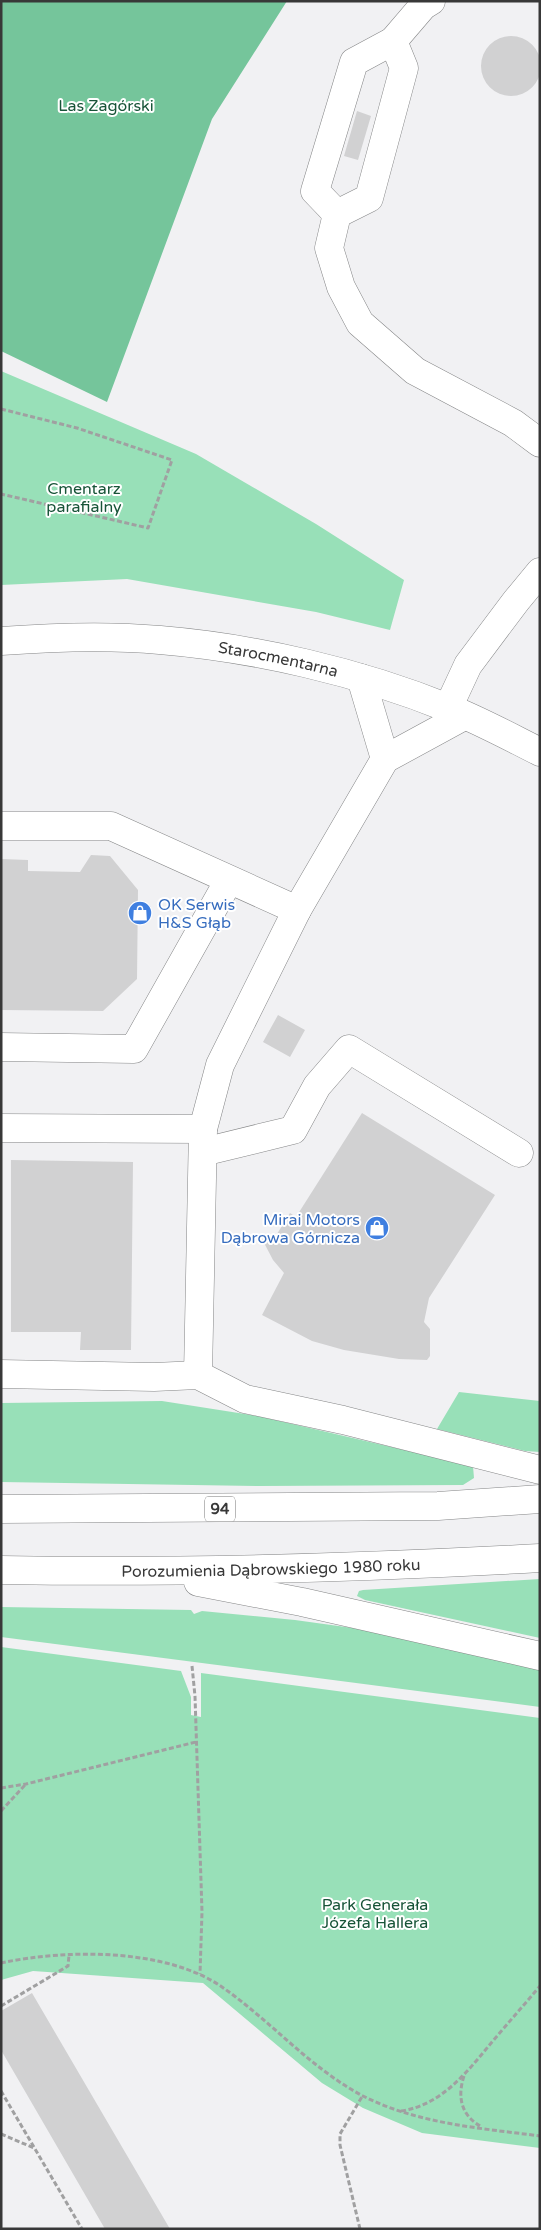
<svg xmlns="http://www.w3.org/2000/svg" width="541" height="2230" font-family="'Varela Round',sans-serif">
<rect width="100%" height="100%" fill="#f1f1f3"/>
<path fill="#98e0b8" d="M1 371 196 454 316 524 404 580 390 630 316 612 127 579 1 585Z
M459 1392 540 1401V1452L525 1451 437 1429Z
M162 1401 258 1416 473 1466 474 1478 463 1485 259 1486 1 1482V1403Z
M540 1579V1638L365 1600 357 1596 359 1591 363 1590Z
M1 1607 191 1610 194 1614 202 1611 295 1620 360 1629 540 1670V1707L1 1637Z
M1 1647 181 1671 191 1697V1715L201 1717V1673L540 1718V2148L422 2133 363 2108 322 2083 203 1983 33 1971 1 1980Z"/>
<path fill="#75c59b" d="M1 1H287L212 119 107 402 1 351Z"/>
<path fill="#d1d1d2" d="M481 66a30 30 0 1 1 60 0a30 30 0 1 1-60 0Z
M357 111 371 116 358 160 344 156Z
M91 855 110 856 138 890 137 979 103 1011 1 1010V859L28 860V871L80 872Z
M278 1015 305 1030 290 1057 263 1042Z
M362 1113 495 1195 429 1298 424 1322 430 1329V1356L427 1360 399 1359 344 1350 312 1341 262 1315 284 1273 273 1260 262 1239 272 1242 290 1213 296 1217Z
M11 1160 133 1162 131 1350H80L81 1332H11Z
M32 1993 170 2229H105L1 2050V2011Z"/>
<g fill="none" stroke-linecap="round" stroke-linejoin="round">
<g stroke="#858687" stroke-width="29">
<g id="minor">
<path d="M393 41 404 68 369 198 337 214 329 248 341 287 360 323 415 371 513 423 540 443"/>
<path d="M337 214 315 191 354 62 393 41 423 6 431 1"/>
<path id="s1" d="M1 641C54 637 108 635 160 640 256 648 359 672 448 708 479 720 510 737 540 752"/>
<path d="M361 678 385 759"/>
<path d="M448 708 468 665 516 601 540 572"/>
<path d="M1 826H111L297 910"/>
<path d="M1 1047 134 1049 229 880"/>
<path d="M1 1128 203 1129"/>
<path d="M203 1152 293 1130 317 1086 349 1049 519 1153"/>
<path d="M1 1374 154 1377 198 1375 245 1399 343 1420 540 1470"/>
<path d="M198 1375 203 1129 220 1065 297 910 385 759 464 716"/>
</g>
</g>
<g stroke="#858687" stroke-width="29">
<g id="major">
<path d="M1 1509 438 1506 540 1499"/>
<path id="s2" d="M1 1570C181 1573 360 1568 540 1558"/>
<path d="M198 1582 302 1602 540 1656"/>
</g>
</g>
<path stroke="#a0a0a1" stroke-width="3" stroke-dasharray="5 2.5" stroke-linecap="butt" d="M1 409 77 428 172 460 148 528 1 494
M192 1666 195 1696 202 1912 200 1974
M1 1788 26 1784 196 1742
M1 1811 25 1785
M1 1963C66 1949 166 1948 222 1987 271 2021 310 2068 363 2096 418 2124 480 2128 540 2136
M1 2006 68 1966 69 1955
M464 2076C457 2097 461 2116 482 2127
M1 2091 82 2229
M401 2111C442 2105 467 2072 492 2042 508 2023 524 2005 540 1986
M1 2134 34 2148
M360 2229 340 2145V2134L363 2095"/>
<use href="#minor" stroke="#fff" stroke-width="28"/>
<use href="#major" stroke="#fff" stroke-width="28"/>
</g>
<defs>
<g id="shop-disc" transform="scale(1.25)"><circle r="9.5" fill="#3f7fe0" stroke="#fff"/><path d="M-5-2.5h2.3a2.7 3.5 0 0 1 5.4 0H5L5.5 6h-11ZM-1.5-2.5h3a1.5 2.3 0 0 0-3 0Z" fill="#fff"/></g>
</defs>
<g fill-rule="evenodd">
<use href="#shop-disc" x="140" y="913"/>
<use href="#shop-disc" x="377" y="1228"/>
</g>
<g text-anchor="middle" stroke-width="4" stroke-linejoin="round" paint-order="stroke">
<rect fill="#fff" stroke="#747474" stroke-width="1" x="205" y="1496.5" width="30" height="25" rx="4"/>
<g font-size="15" font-weight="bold" fill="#383838">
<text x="220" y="1514">94</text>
</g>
<g font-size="16" fill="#175438" stroke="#fff">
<text x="106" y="111">Las Zagórski</text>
<text x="84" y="494">Cmentarz<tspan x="84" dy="18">parafialny</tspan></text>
<text x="375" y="1910">Park Generała<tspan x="375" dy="18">Józefa Hallera</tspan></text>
</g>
<g font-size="16" fill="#383838" stroke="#fff">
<text dy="6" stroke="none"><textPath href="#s1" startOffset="279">Starocmentarna</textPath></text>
<text dy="6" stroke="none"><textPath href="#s2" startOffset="270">Porozumienia Dąbrowskiego 1980 roku</textPath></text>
</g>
<g font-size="16" fill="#366cbe" stroke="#fff" text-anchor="start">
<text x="158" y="910">OK Serwis<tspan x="158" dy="18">H&amp;S Głąb</tspan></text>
<text x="360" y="1225" text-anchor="end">Mirai Motors<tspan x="360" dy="18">Dąbrowa Górnicza</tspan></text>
</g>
</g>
<rect width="541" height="2230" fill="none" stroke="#383838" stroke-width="5"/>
</svg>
